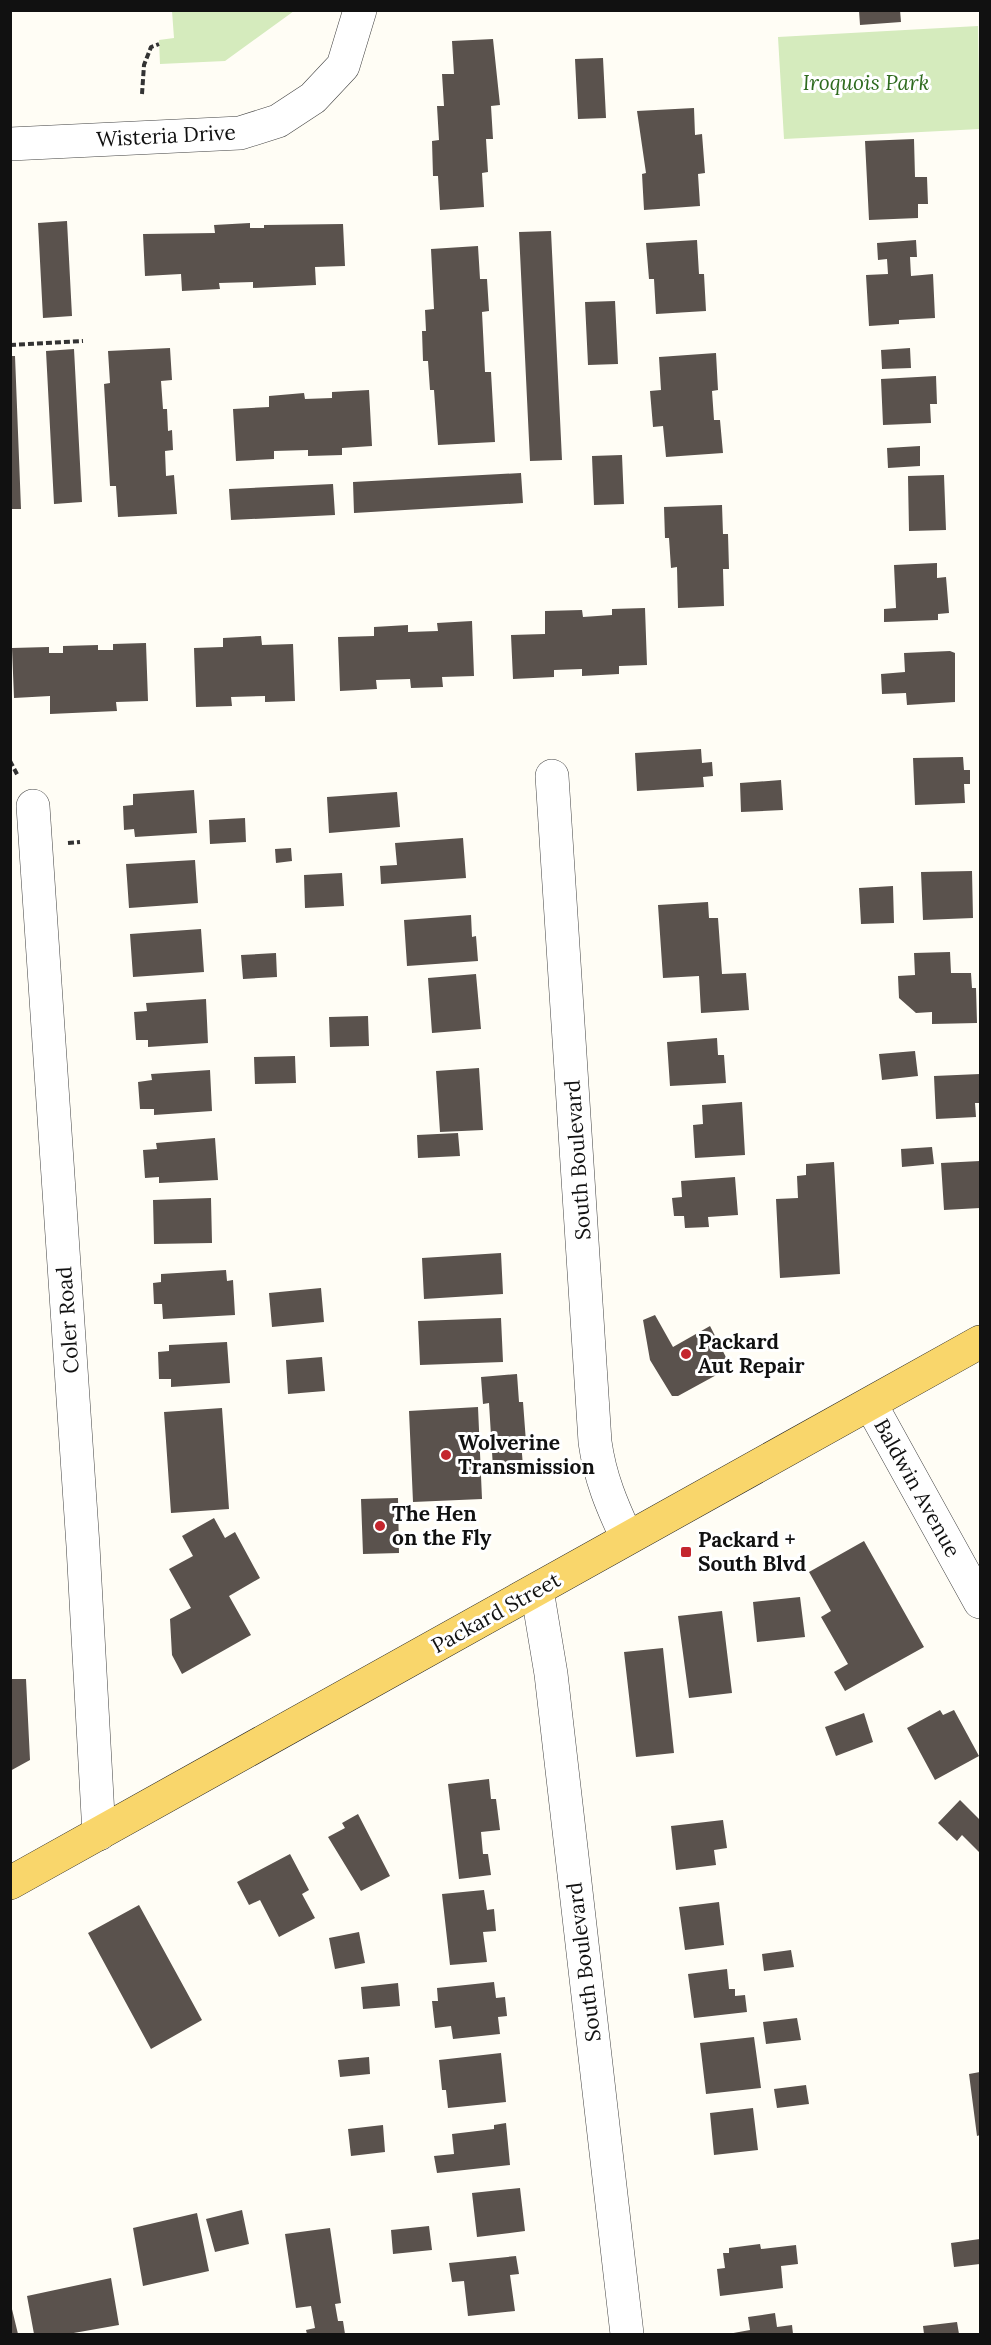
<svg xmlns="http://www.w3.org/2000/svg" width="991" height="2345" font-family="Lora,serif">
<rect width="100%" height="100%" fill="#fffdf5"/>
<path fill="#d5ebbd" d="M172 11V10L294 11 225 61 160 64 159 40 174 38Z
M978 26 980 129 784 139 778 37Z"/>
<path fill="#5a524d" d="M859 10H900L901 22 860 25Z
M493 39 500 105 491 106 493 139H486L488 172 482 173 484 207 440 210 438 176H433L432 141 439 140 437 106H444L442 74H454L452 41Z
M603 58 606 118 578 119 575 59Z
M694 108 695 135 702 134 705 173 698 174 700 206 644 210 642 174 646 173 637 111Z
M914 139 915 177H927L928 204H918V218L869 220 865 141Z
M67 221 72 316 43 318 38 223Z
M250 223V228H264V225L343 224 345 266 315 267 316 285 253 288V282L219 283 220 289 182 291 181 274 145 276 143 234 215 233 214 225Z
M551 231 562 460 530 461 519 232Z
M697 240 699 274H704L706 311 656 314 654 279H649L646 243Z
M916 240 917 257H910L911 276 933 274 935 318 899 320V324L869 326 866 275 888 274 887 259 878 260 877 243Z
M478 246 480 279H487L489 311 482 312 485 372H491L495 442 438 445 434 390H430L428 361H423L422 331H426L425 310 434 309 431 249Z
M615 301 618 364 588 365 585 302Z
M170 348 172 380 161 381 163 409H167L168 431 172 430 173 450 165 451 166 476 174 475 177 514 118 517 116 486H110L104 384 110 383 108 351Z
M910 348 911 368 882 369 881 350Z
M74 349 82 502 54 504 46 351Z
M716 353 718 390 712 391 714 420H720L723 453 666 457 663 426 653 427 650 391 661 390 659 357Z
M10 356H15L21 509H10Z
M936 376 937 404H930L931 423 883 425 881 379Z
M369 390 372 446 342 448V455L308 456V450L274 451V459L236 461 233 409 269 407V396L304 393 305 399 332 398V392Z
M920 446V466L888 468 887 448Z
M622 455 624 504 594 505 592 456Z
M521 473 523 503 354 513 353 482Z
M944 475 946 530 909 531 908 476Z
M333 484 335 515 231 520 229 489Z
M722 505 723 534H728L729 569H723L724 606 678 608 677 567 671 568 669 538H665L664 507Z
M937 563V578L946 577 949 613 938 614V620L884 622V609L896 608 894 565Z
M645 608 647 665 619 666V674L582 676V669L554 670V677L513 679 511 635 545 634V611L582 610 583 617 612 615V609Z
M472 621 474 676 442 677 443 687 411 688 410 679 376 680 377 689 340 691 338 637 374 636V627L408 625V632L438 631 437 623Z
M261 636 262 645 293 644 295 701 265 702V696L231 697 232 706 196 707 194 648 223 647V638Z
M146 643 148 701 116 702 117 711 50 714V696L14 698 12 648 49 647V653H63V646L98 645V650H113V644Z
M950 651 955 653V702L907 705 906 693 882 694 881 674 905 672 904 653Z
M701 749 702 763 712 762 713 776 703 777 704 787 637 791 635 753Z
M963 757 964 770H970V784H964L965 803 915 805 913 758Z
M781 780 783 810 741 812 740 783Z
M194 790 197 833 135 837 134 829 124 830 123 806 133 805V794Z
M397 792 400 827 329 833 327 797Z
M245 818 246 842 210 844 209 820Z
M463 838 466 878 381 884 380 866 397 865 395 843Z
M291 848 292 861 276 863 275 849Z
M195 860 198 903 129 908 126 864Z
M972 871 973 918 923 920 921 872Z
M342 873 344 906 305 908 304 875Z
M893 886 894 923 861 924 859 888Z
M708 902 709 918H718L722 974 746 973 749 1010 701 1013 699 976 663 978 658 905Z
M471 915 472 937 476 936 478 961 407 966 404 920Z
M201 929 204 972 133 977 130 934Z
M950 952 951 973H971L972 988H976L977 1023 932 1024V1012L916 1013 899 998 898 976 915 975 914 953Z
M276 953 277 977 243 979 241 955Z
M476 974 481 1029 432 1033 428 978Z
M206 999 208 1043 148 1047V1040H136L134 1012 147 1011 146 1003Z
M368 1016 369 1046 330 1047 329 1017Z
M717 1038 718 1055H724L726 1083 670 1086 667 1042Z
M915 1051 918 1076 882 1080 879 1054Z
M295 1056 296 1083 255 1084 254 1057Z
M479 1068 483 1130 440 1132 436 1071Z
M210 1070 212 1111 154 1115V1109H140L138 1082 152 1080 151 1074Z
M980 1074V1103H975L976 1117 936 1119 934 1076Z
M742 1102 745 1155 695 1158 693 1125 703 1124 702 1105Z
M458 1133 460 1156 418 1158 417 1135Z
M215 1138 218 1180 159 1183V1177L145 1178 143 1150 157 1149 156 1143Z
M932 1147 934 1164 902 1167 901 1149Z
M980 1161V1208L944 1210 941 1163Z
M834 1162 840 1274 780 1278 776 1199 798 1198 797 1176 806 1175V1164Z
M735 1177 738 1215 708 1217 709 1227 685 1228 684 1216H674L672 1198 682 1197 681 1181Z
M211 1198 212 1243 154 1244 153 1200Z
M501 1253 503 1294 424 1299 422 1258Z
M226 1270 227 1281 233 1280 235 1315 163 1319 162 1304H154L153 1283 161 1282V1274Z
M321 1288 324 1322 272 1327 269 1293Z
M655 1315 673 1347 710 1326 731 1367 678 1396H672L650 1360 643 1320Z
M501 1318 503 1362 420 1365 418 1321Z
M227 1342 230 1383 171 1387V1379H159L158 1352 169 1351V1345Z
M322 1357 325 1391 288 1394 286 1360Z
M517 1374 519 1402H523L526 1442H521L523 1466H518L519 1474 498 1475V1468H493L489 1403 483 1404 481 1377Z
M478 1407 482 1499 413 1502 409 1411Z
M222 1408 229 1509 171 1513 164 1412Z
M398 1498 399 1553 363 1554 361 1499Z
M214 1518 225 1538 235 1532 260 1578 229 1596 251 1635 182 1674 172 1655 170 1619 191 1608 169 1569 193 1556 182 1536Z
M864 1541 924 1647 845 1691 834 1672 848 1664 821 1617 831 1611 809 1572Z
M800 1597 805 1637 757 1642 753 1602Z
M722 1611 732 1693 689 1698 678 1616Z
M663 1648 674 1753 636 1757 624 1652Z
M10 1679H26L30 1760 10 1771Z
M940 1710 943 1715 954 1710 979 1756 935 1780 907 1728Z
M864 1713 873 1742 836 1756 825 1727Z
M489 1779 491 1799H496L500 1830 481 1832 483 1854H488L491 1875 459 1879 448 1784Z
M960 1800 980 1820V1853L962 1835 957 1841 938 1823Z
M358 1814 390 1876 361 1891 328 1837 345 1828 342 1823Z
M723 1820 727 1848 714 1850 716 1865 676 1870 671 1826Z
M290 1854 309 1890 302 1894 315 1918 279 1937 260 1900 249 1905 237 1882Z
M484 1890 487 1910 494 1909 496 1931 483 1932 487 1962 450 1965 442 1894Z
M719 1902 724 1945 685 1950 679 1907Z
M139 1905 202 2020 151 2049 88 1933Z
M359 1932 365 1963 335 1969 329 1938Z
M791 1950 794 1967 764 1971 762 1954Z
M727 1969 729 1989H735V1996L745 1995 747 2012 694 2018 688 1974Z
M494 1982 496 1998 505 1997 507 2016 498 2017 500 2034 453 2039 451 2026 435 2028 432 2001H438L437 1988Z
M398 1983 400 2006 363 2009 361 1987Z
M797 2018 801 2040 766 2044 763 2022Z
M754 2037 761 2088 706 2094 700 2043Z
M501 2053 506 2102 448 2108 446 2090H442L439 2060Z
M369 2057 370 2074 340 2077 338 2060Z
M980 2072V2135L977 2136 969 2074Z
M806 2085 809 2104 777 2108 774 2089Z
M753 2108 758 2150 714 2155 710 2113Z
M506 2123 510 2165 437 2173 434 2156 454 2154 452 2134 494 2129V2125Z
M383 2125 385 2152 351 2156 348 2129Z
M520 2188 525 2231 477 2237 472 2193Z
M242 2210 249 2244 215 2252 206 2219Z
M197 2213 209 2271 143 2286 133 2228Z
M429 2226 432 2250 393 2254 391 2230Z
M330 2228 341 2303 335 2304 338 2321H343L345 2334H307L306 2330 315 2328 311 2306 296 2308 285 2234Z
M980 2239V2264L954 2267 951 2243Z
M760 2244 761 2249 796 2245 798 2264 781 2266 783 2288 720 2296 717 2269 725 2268 723 2253H729V2248Z
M516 2256 519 2274 510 2275 515 2311 468 2316 464 2281 452 2282 449 2263Z
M111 2278 119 2325 68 2334H34L27 2296Z
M10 2305H11L18 2334H10Z
M775 2313 777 2327 792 2325 793 2334H728L750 2330 748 2317Z
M957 2322 959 2334H924L923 2326Z"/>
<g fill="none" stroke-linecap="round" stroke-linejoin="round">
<g stroke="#444" stroke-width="34">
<path id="minor" d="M10 144 240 133 278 121 313 98 343 66 360 10
M552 776 595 1442C600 1478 612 1506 627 1538
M33 806 83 1546 99 1834
M871 1405 980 1602
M537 1590 551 1674 627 2334"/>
</g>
<g stroke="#222" stroke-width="34">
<path id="major" d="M10 1883 980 1342"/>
</g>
<path stroke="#333" stroke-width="4" stroke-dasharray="6 3" stroke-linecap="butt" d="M142 94 144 65 151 47 159 44
M10 345 83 341
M10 761 18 776
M68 843 80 842"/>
<use href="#minor" stroke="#fff" stroke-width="33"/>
<use href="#major" stroke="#f9d66b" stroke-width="33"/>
</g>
<g fill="#c4262e" stroke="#fff" stroke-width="2">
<circle cx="686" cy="1354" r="6"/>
<circle cx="446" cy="1455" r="6"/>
<circle cx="380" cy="1526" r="6"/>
<rect x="680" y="1546" width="12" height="12" rx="3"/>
</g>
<g text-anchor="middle" stroke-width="6" stroke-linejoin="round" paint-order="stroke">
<g font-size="21" font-style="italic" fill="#2f6b1f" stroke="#fff">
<text x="866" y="90">Iroquois Park</text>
</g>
<g font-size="21" fill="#111" stroke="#fff">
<text transform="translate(166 136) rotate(-3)" y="7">Wisteria Drive</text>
<text transform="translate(578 1160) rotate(-94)" y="7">South Boulevard</text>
<text transform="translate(68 1320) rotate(-94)" y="7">Coler Road</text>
<text transform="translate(917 1488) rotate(61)" y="7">Baldwin Avenue</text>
<text transform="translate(496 1613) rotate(-29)" y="7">Packard Street</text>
<text transform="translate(584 1962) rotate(-97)" y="7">South Boulevard</text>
</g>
<g font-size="21" font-weight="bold" fill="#111" stroke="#fff" text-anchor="start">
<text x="698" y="1349">Packard<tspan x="698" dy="24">Aut Repair</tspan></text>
<text x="458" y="1450">Wolverine<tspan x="458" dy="24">Transmission</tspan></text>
<text x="392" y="1521">The Hen<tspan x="392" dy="24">on the Fly</tspan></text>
<text x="698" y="1547">Packard +<tspan x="698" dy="24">South Blvd</tspan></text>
</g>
</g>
<rect width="991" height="2345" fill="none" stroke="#111111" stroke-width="24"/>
</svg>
